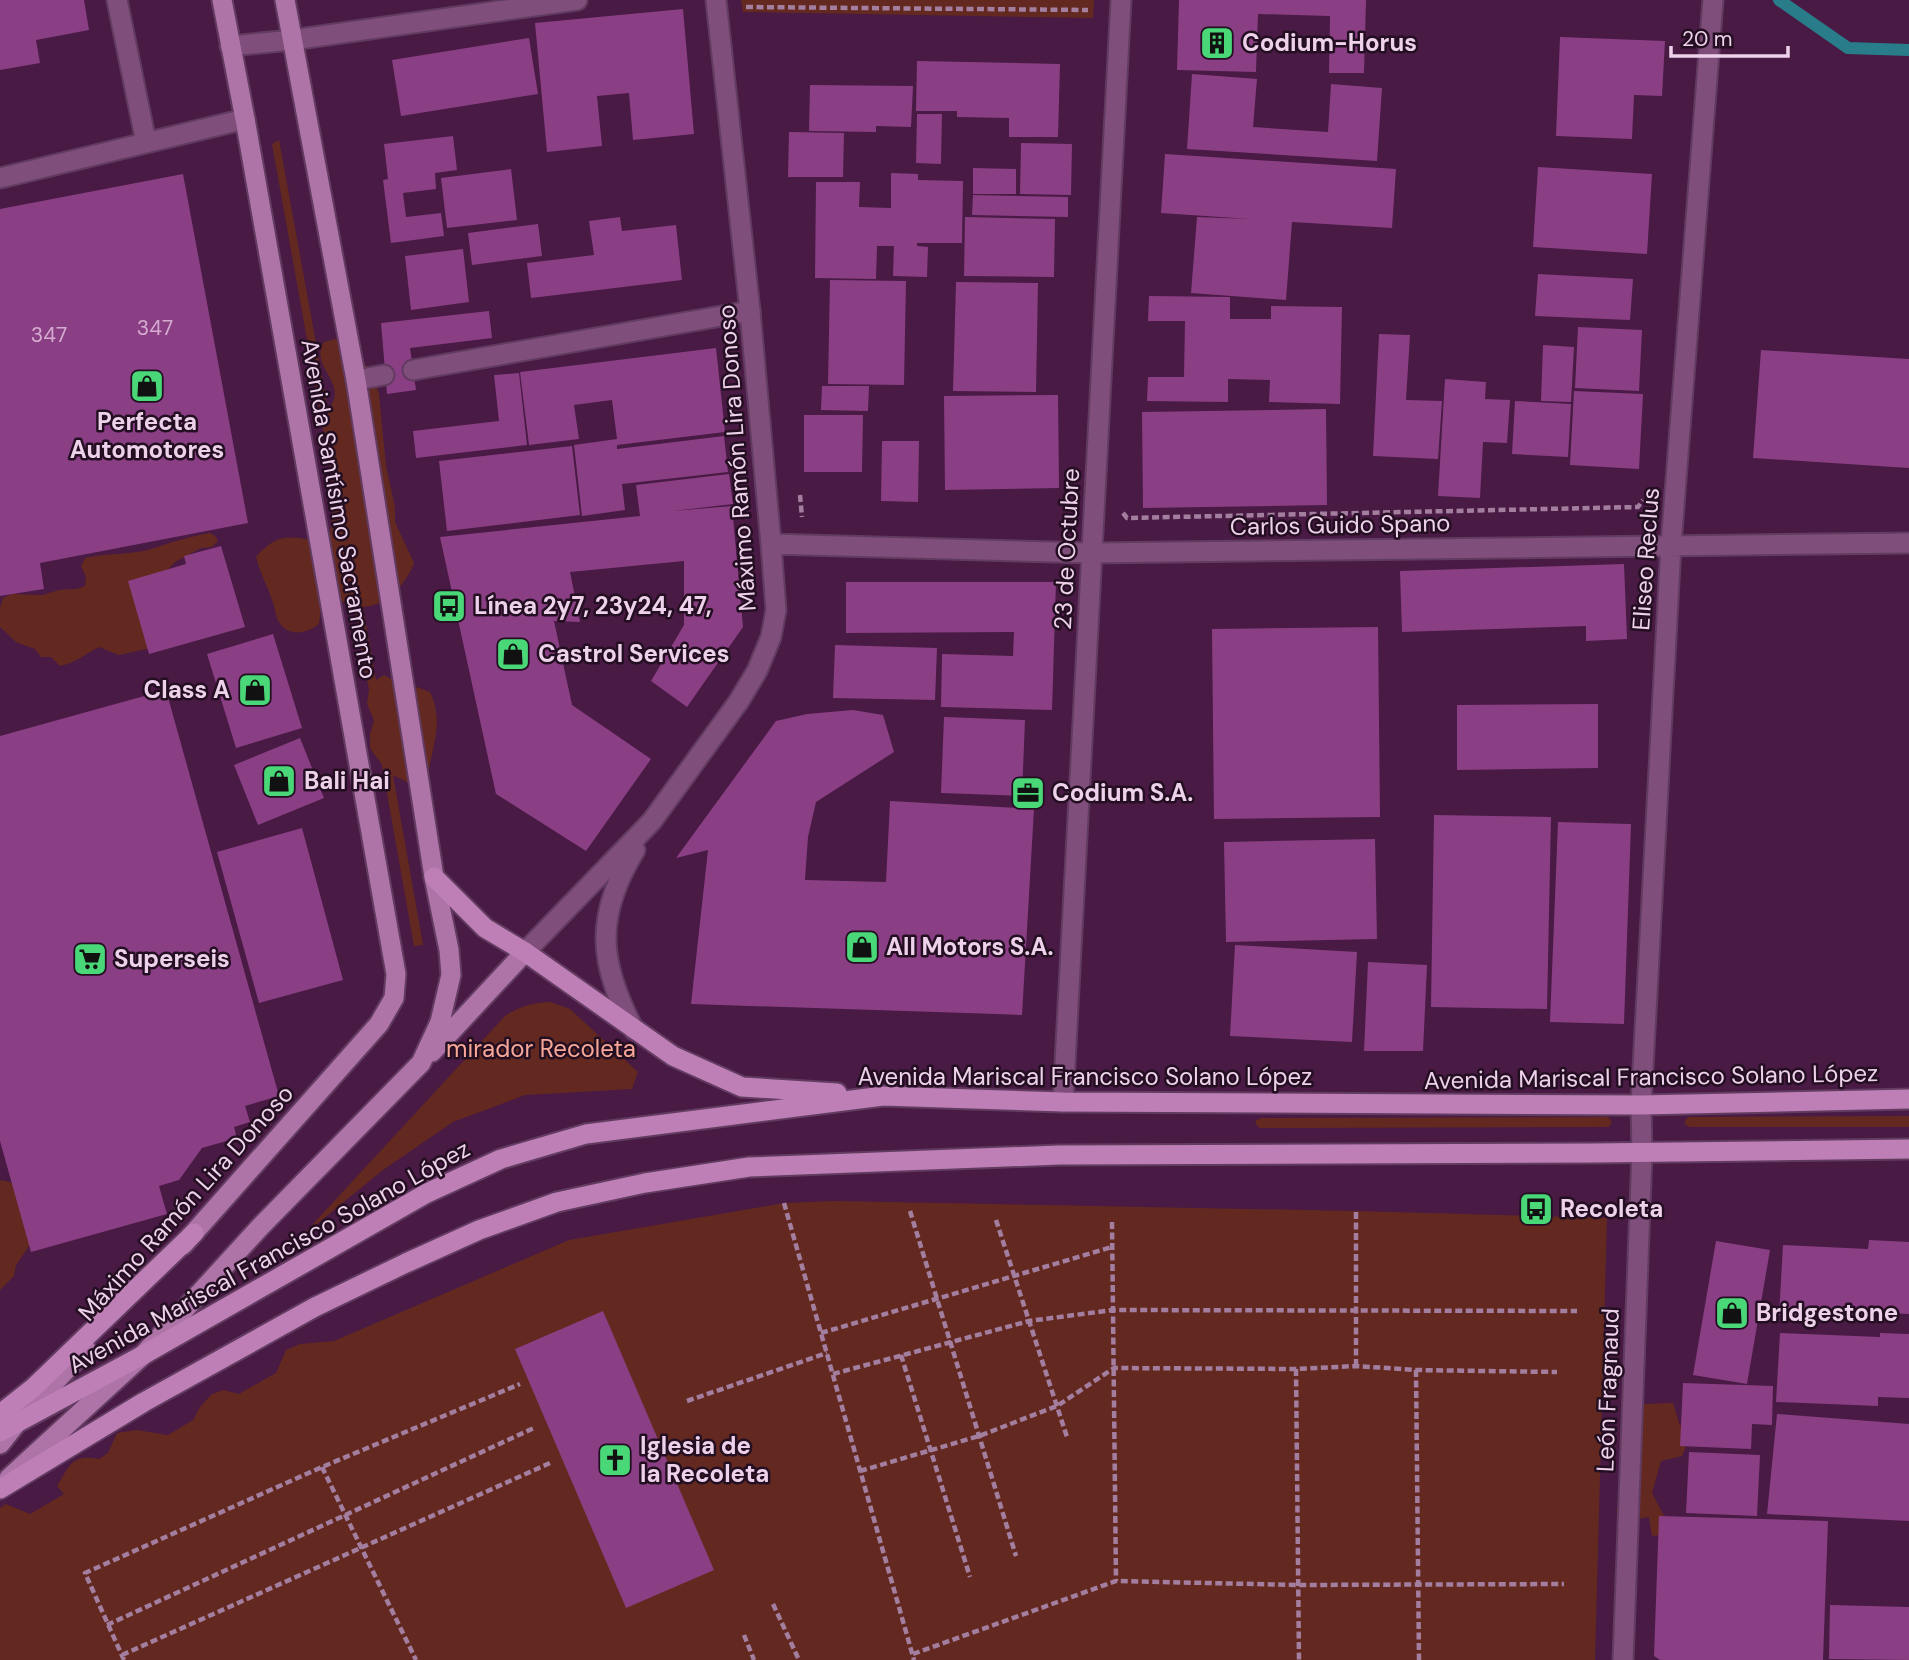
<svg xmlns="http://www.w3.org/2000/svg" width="1909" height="1660" font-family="'DM Sans',sans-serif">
<rect width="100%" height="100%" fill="#481a44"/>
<path fill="#632920" d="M741 0H1094L1093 18 743 12Z
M279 140 328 409C351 384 308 367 324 342L335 339 343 341 354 349 373 375 379 394 386 466 395 507V522L414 563C406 584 387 606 363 607L376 680 384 675C398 684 415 685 430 692 444 722 433 744 428 774L409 783 393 775 423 945 414 946 382 765 370 748V735L374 720 367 704 369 690 354 608 340 600 335 584 323 591 319 624C307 634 288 637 279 622 275 615 275 607 272 600 267 585 260 573 256 557 279 530 293 537 325 543L329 540 335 496 272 144Z
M210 533 215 536 218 541 212 547 201 548 175 562 161 577 155 647 119 655 99 647C85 654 76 663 60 666L51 657H41L35 649 16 642 0 627V608L3 598 12 594 42 595 59 590 77 589 85 586 86 577 81 566 85 558C107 553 130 555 151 549 169 543 191 536 210 533Z
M550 1002 570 1009 638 1072 632 1089 525 1095 453 1122 383 1170 301 1237 505 1016C520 1006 532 1003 550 1002Z
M1909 1116V1127H1689L1685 1124V1120L1689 1117Z
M1608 1117 1612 1122 1609 1127 1261 1128 1258 1127 1255 1121 1261 1118Z
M2 1180 19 1185 34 1239 16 1265 14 1276 0 1290V1181Z
M834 1201 1356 1211 1607 1218 1595 1660H0V1508L6 1504 30 1514 64 1494 57 1486C70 1465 72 1454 99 1459L108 1453 117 1433 137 1430 168 1435 193 1420 200 1407 212 1394 224 1390 239 1394 276 1373 286 1350 300 1344 334 1341 569 1240 784 1203Z
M1673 1403 1679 1423 1689 1439 1682 1456 1661 1461 1652 1493 1673 1533 1652 1536 1649 1517 1629 1520 1616 1512 1621 1497 1630 1414 1645 1404Z"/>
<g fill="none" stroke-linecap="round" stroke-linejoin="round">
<path stroke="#297d8b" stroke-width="12" d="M1779 0 1848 48 1909 50"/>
</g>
<path fill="#8a3f84" d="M0 0H84L89 30 36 40 40 63 0 70Z
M1179 0H1366L1364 73H1329L1330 16 1258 14 1256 72 1177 70Z
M683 9 694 134 633 140 629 93 597 96 602 146 547 152 535 23Z
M1560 37 1665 41 1662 96 1634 95 1632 139 1556 136Z
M529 38 538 94 401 116 392 60Z
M917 61 1060 64 1058 137H1009V118L957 117V111H916Z
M1192 74 1257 79 1253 127 1328 132 1331 84 1382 88 1377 161 1187 149Z
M810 85 913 86 911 127 876 126V132L809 131Z
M917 114H942L941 164 916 163Z
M789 132 844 133 843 177H788Z
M453 136 457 170 435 173 436 189 403 193 406 217 441 213 444 236 391 243 383 180 388 179 384 144Z
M1021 143 1072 144 1071 195 1020 194Z
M1165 154 1396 169 1392 228 1292 222 1286 300 1191 293 1197 217 1250 219 1161 213Z
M1538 167 1652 174 1647 254 1533 247Z
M973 168 1016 169V194H973Z
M511 169 517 220 447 228 441 178Z
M891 173 918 174V180L963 181 962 243H917V246L928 247 927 277 893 276 894 246H877L876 279 815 278 816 182H860L859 207 891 208Z
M183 174 248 523 40 563 44 589 0 596V209Z
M973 195 1068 197V217L972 215Z
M620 217 622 231 676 225 682 280 531 298 527 263 594 255 589 221Z
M965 217 1055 219 1054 277 964 276Z
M538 224 542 256 472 265 468 233Z
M463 249 469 302 411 310 405 256Z
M1538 274 1633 279 1630 320 1535 316Z
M830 280 906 281 904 385 828 384Z
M956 282 1038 283 1036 392 953 391Z
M1149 296 1230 297V319H1271V306L1342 307 1340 404 1269 402 1270 380 1228 379V402L1147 401 1148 377H1184L1185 321H1148Z
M489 311 492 338 410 348 416 390 387 394 381 323Z
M1578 327 1642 330 1639 391 1575 388Z
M1379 334 1410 335 1406 400 1442 401 1438 459 1373 456Z
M1543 345 1574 347 1571 402 1541 401Z
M716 348 725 432 617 445V449L724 436 728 472 622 484 625 510 582 516 574 445 617 439 612 400 574 405 579 439 529 445 520 372Z
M1761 350 1909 359V468L1753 458Z
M519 373 527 445 416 458 413 431 499 421 494 375Z
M1445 379 1486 382 1485 399 1510 400 1507 443 1483 442 1480 498 1438 496Z
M822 386H869L868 411 821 410Z
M1574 391 1643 394 1639 469 1570 465Z
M1058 395 1059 488 945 490 944 396Z
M1515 401 1571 404 1568 457 1512 454Z
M1326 409 1327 505 1143 508 1142 412Z
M804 415H863L862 472H804Z
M882 441H919L918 502 881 501Z
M572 446 580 515 447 531 439 461Z
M729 474 733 504 673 511 732 506 743 627 687 707 651 681 684 625V561L570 572 580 622 554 621 572 705 651 759 586 851 496 794 440 537 640 516 636 485Z
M221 546 245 627 149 654 128 581 186 564 184 556Z
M1624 564 1627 639 1586 641V626L1402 632 1400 571Z
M846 582H1056L1052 710 941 707 942 654 1013 656 1014 632 846 633Z
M1378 627 1380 817 1214 819 1212 629Z
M273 634 302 728 236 748 207 654Z
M835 645 937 648 935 700 833 698Z
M166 690 279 1096 245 1106 250 1122 234 1127 237 1138 202 1148 179 1180 159 1186 167 1214 31 1252 0 1141V736Z
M1598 704V768L1457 770V705Z
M853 710 883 715 894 752 816 802 808 837 805 880 886 882 890 801 1034 809 1022 1015 691 1004 708 850 676 858 776 721 807 714Z
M944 717 1025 720 1022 796 941 793Z
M300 738 324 798 258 825 234 765Z
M1434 815 1551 817 1547 1009 1431 1007Z
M1558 822 1631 824 1624 1024 1550 1022Z
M302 828 343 980 259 1003 217 852Z
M1375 839 1377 939 1226 942 1224 842Z
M1235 945 1357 952 1352 1042 1230 1036Z
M1368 962 1427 965 1423 1051H1364Z
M1869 1240 1909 1242V1314L1866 1312V1319L1779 1315 1783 1245 1868 1249Z
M1716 1241 1770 1250 1747 1384 1693 1375Z
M603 1311 714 1570 626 1608 515 1349Z
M1780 1333 1880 1337V1333L1909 1334V1398L1878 1397V1406L1776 1402Z
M1683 1383 1773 1386 1772 1425 1752 1424 1751 1449 1680 1446Z
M1777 1414 1909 1424V1521L1767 1514Z
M1689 1452 1760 1455 1757 1516 1686 1513Z
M1659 1516 1828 1521 1823 1660H1660L1654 1656Z
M1830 1605 1909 1607V1660L1829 1659Z"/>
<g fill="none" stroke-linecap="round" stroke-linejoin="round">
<g stroke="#623b60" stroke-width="23">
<path id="service" d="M117 0 146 142
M0 178 245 119
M413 370 750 311
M356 380 384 375"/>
</g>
<g stroke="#623b60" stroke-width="23">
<path id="minor" d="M1063 1102 1121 0"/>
</g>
<g stroke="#623b60" stroke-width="23">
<path id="tertiary" d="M1623 1660 1642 1153"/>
</g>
<g stroke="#623b60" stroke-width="23">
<path id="secondary" d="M230 46 292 40 577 0
M771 544 1091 553 1909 543
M525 952 652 821 739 701 757 671 771 637 776 610 771 544 750 311 716 0
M634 1030C599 963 594 917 635 850
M1642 1153 1641 1105 1671 545 1713 0"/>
</g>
<g stroke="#623b60" stroke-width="23">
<path id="primary" d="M432 1052 525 952
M183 1245 379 1024 394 998 396 974 245 119 222 0
M0 1444 19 1420 86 1349
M9 1478 143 1355 261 1226 421 1063 440 1022 451 975 449 950 434 877 356 380 285 0"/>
</g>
<g stroke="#623b60" stroke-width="23">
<path id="trunk" d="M434 877 485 928 525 952 673 1056 742 1087 837 1093
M0 1414 33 1388 194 1233
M0 1432 143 1355 427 1193 501 1159 586 1134 883 1096 1063 1102 1641 1105 1909 1099
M0 1489 144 1402 315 1307 406 1263 479 1230 557 1202 645 1183 749 1167 1059 1155 1593 1153 1909 1149"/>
</g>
<path stroke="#a37e9f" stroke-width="4.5" stroke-dasharray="7 3.5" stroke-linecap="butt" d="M746 7 1088 10
M800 495 802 517
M1123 513 1127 518 1638 507 1643 500
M784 1203 914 1660
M910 1211 1016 1556
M996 1220 1067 1437
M1112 1222 1116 1581
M821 1333 1112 1247
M901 1355 970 1577
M1356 1366V1211
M1296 1369 1299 1660
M1416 1370 1419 1660
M833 1374 1029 1321 1113 1310 1577 1311
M687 1401 827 1353
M322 1467 416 1660
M860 1471 979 1436 1057 1406 1114 1368 1296 1369 1356 1366 1416 1370 1557 1372
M773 1604 799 1660
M107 1625 536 1427
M744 1635 754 1660
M913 1654 1116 1581 1298 1585 1564 1584
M122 1655 550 1463
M124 1660 85 1573 322 1467 520 1384"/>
<use href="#service" stroke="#7f4e7a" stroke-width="19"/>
<use href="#minor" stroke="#7f4e7a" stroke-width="19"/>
<use href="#tertiary" stroke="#7f4e7a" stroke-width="19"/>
<use href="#secondary" stroke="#7f4e7a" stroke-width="19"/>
<use href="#primary" stroke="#ae73a7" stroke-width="19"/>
<use href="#trunk" stroke="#be7fb6" stroke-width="19"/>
</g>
<defs>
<g id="building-square" transform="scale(1.75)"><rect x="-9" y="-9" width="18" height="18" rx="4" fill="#49d778" stroke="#230f21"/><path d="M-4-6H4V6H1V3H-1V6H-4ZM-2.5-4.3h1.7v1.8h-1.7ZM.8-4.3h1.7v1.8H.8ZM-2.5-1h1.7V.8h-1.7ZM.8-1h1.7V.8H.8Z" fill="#111"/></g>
<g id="shop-square" transform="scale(1.75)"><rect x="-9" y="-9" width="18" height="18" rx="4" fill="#49d778" stroke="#230f21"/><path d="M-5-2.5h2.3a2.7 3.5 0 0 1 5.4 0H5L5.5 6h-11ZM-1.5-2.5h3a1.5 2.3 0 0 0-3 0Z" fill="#111"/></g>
<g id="bus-square" transform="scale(1.75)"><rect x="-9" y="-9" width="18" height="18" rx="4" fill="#49d778" stroke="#230f21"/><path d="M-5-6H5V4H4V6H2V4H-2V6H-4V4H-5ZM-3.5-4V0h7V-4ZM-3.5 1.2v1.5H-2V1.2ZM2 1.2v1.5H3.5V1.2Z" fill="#111"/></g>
<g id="office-square" transform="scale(1.75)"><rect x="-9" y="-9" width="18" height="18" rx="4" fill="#49d778" stroke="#230f21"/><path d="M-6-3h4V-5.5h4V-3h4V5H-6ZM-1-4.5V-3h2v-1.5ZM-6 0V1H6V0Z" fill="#111"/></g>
<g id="supermarket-square" transform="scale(1.75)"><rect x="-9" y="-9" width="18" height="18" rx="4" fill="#49d778" stroke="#230f21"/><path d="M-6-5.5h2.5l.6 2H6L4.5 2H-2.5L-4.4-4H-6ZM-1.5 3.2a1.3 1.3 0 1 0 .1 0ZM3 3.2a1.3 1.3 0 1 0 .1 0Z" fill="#111"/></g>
<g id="church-square" transform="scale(1.75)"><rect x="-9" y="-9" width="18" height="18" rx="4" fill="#49d778" stroke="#230f21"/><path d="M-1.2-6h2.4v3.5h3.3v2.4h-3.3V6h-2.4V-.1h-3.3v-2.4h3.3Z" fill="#111"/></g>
</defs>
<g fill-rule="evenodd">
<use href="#building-square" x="1217" y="43"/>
<use href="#shop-square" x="147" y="386"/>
<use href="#bus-square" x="449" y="606"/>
<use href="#shop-square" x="513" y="654"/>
<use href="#shop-square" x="255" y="690"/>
<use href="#shop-square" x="279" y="781"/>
<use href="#office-square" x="1028" y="793"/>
<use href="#shop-square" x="862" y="947"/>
<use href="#supermarket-square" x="90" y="959"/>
<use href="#bus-square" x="1536" y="1209"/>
<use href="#shop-square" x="1732" y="1313"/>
<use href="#church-square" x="615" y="1460"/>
</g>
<g text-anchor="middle" stroke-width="5" stroke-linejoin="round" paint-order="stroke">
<g font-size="21" fill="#d5acd0">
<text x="155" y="335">347</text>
<text x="49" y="342">347</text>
</g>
<g font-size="24" font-weight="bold" fill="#eed1ea" stroke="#230f21" text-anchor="start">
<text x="1242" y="51">Codium-Horus</text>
<text x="147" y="430" text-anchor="middle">Perfecta<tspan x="147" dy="28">Automotores</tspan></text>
<text x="474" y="614">Línea 2y7, 23y24, 47,</text>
<text x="538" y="662">Castrol Services</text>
<text x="230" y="698" text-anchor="end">Class A</text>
<text x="304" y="789">Bali Hai</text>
<text x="1052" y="801">Codium S.A.</text>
<text x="886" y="955">All Motors S.A.</text>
<text x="114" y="967">Superseis</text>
<text x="1560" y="1217">Recoleta</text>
<text x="1756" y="1321">Bridgestone</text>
<text x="640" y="1454">Iglesia de<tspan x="640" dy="28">la Recoleta</tspan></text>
</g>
<g font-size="24" fill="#eed1ea" stroke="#230f21">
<text transform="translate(737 458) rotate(-94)" y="8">Máximo Ramón Lira Donoso</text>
<text transform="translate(339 509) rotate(80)" y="8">Avenida Santísimo Sacramento</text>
<text transform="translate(1340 525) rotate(-1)" y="8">Carlos Guido Spano</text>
<text transform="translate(1067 549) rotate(-87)" y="8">23 de Octubre</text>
<text transform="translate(1646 559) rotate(-86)" y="8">Eliseo Reclus</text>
<text x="1085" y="1085">Avenida Mariscal Francisco Solano López</text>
<text transform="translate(1651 1077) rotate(-1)" y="8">Avenida Mariscal Francisco Solano López</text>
<text transform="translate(186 1203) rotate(-48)" y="8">Máximo Ramón Lira Donoso</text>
<text transform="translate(269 1257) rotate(-29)" y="8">Avenida Mariscal Francisco Solano López</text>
<text transform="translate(1608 1390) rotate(-88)" y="8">León Fragnaud</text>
</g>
<g font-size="24" fill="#f8a798" stroke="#230f21">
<text x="541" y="1057">mirador Recoleta</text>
</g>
</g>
<path d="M1671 46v10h117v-10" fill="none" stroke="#eed1ea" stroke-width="3.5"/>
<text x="1682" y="46" font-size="21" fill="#eed1ea" stroke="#230f21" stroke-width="5" paint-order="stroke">20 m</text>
</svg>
